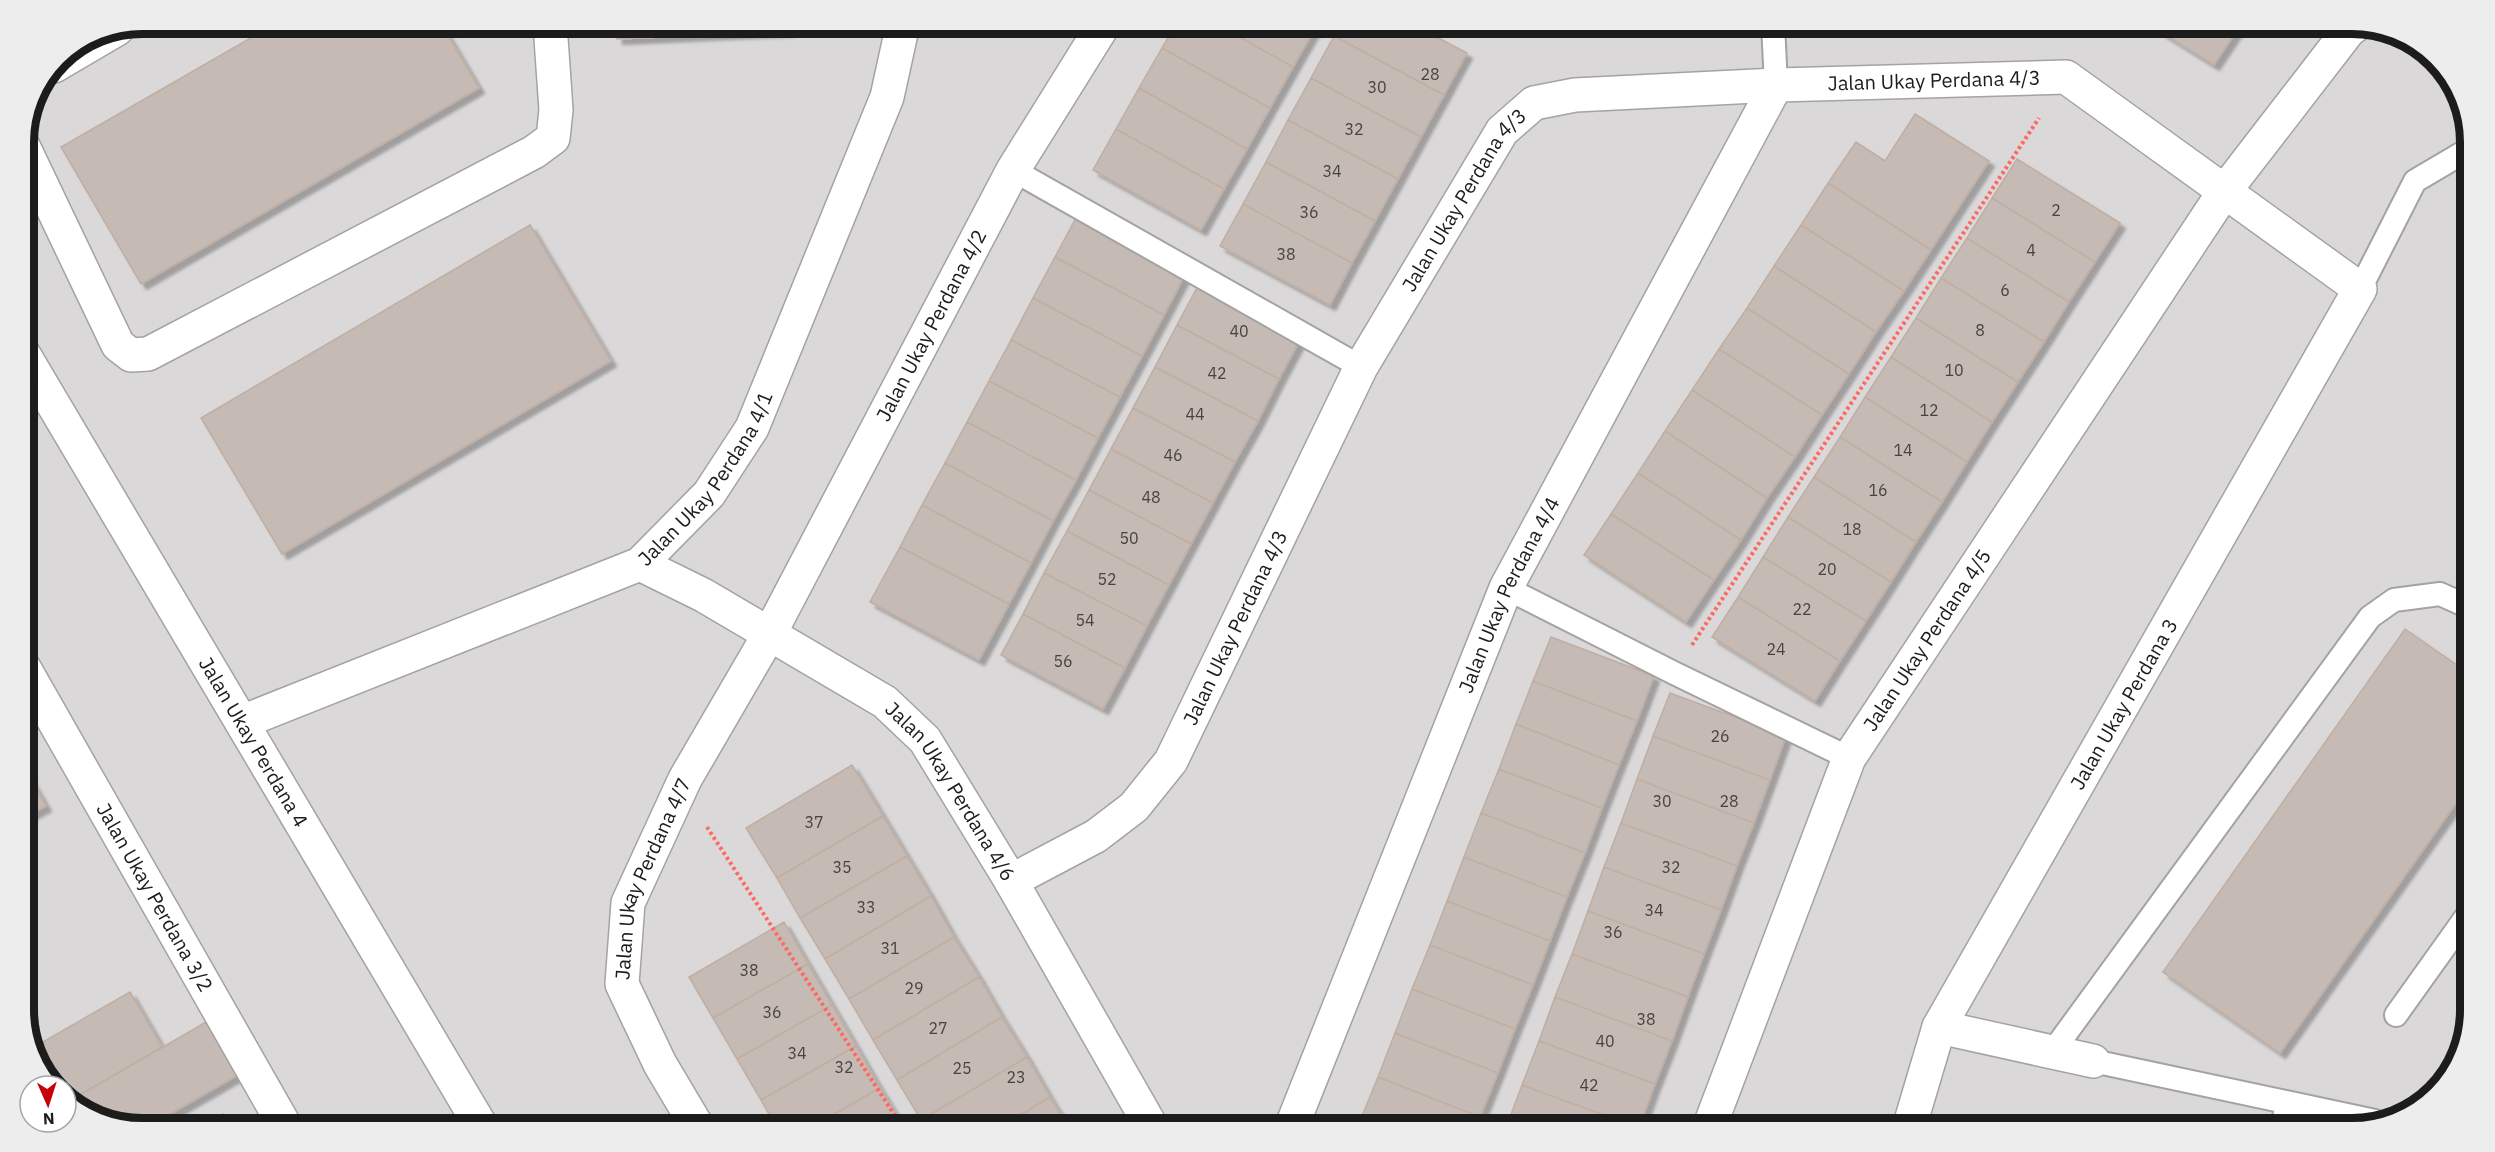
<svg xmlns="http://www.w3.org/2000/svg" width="2495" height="1152" font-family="'IBM Plex Sans',sans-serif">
<defs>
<filter id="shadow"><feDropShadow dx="5.5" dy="5.5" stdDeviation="1.5" flood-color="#0004"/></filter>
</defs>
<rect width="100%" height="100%" fill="#eee9e0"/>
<path fill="#dad8d8" d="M143 24H2352L2398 33 2451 77 2471 135V1009L2462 1055 2418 1108 2353 1128H143L97 1119 66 1093V1086H57L44 1075 24 1017V135L36 91 59 59 98 33Z"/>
<path fill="#c5bab4" stroke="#c0aea2" stroke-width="1.5" filter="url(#shadow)" d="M275 24H441L479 88 141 284 61 147Z
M617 24H790L791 31 617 39Z
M1176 24H1216L1293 67 1270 108 1162 48Z
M1216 24H1311L1316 27 1293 67Z
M1341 24H1412L1467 53 1444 95 1334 36Z
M2166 24H2241L2214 65 2161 32Z
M1334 36 1444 95 1421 137 1311 78Z
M1162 48 1270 108 1247 149 1139 88Z
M1311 78 1421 137 1398 179 1288 120Z
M1139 88 1247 149 1224 189 1116 129Z
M1915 114 1989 161 1931 250 1828 183 1856 142 1885 161Z
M1288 120 1398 179 1375 221 1266 162Z
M1116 129 1224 189 1201 230 1093 170Z
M2017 159 2120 223 2095 262 1992 198Z
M1266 162 1375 221 1352 263 1243 204Z
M1828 183 1931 250 1904 291 1801 225Z
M1992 198 2095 262 2069 302 1967 238Z
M1243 204 1352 263 1330 305 1220 246Z
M1077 216 1186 273 1164 315 1055 257Z
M530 225 611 361 282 554 201 418Z
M1801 225 1904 291 1876 332 1774 266Z
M1967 238 2069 302 2044 342 1941 278Z
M1055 257 1164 315 1142 356 1033 298Z
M1774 266 1876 332 1849 374 1747 308Z
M1941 278 2044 342 2018 382 1916 318Z
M1199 284 1301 338 1279 379 1177 325Z
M1033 298 1142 356 1120 397 1011 340Z
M1747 308 1849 374 1822 415 1719 349Z
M1916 318 2018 382 1992 422 1891 357Z
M1177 325 1279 379 1258 421 1155 367Z
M1011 340 1120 397 1098 438 989 381Z
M1719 349 1822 415 1795 457 1692 390Z
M1891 357 1992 422 1967 462 1865 397Z
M1155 367 1258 421 1235 462 1133 408Z
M989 381 1098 438 1076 480 967 422Z
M1692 390 1795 457 1767 498 1665 431Z
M1865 397 1967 462 1942 502 1840 437Z
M1133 408 1235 462 1213 503 1111 449Z
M967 422 1076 480 1053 521 945 463Z
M1665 431 1767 498 1741 540 1638 473Z
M1840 437 1942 502 1916 542 1814 477Z
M1111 449 1213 503 1191 544 1089 490Z
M945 463 1053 521 1031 563 922 505Z
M1638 473 1741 540 1714 580 1611 514Z
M1814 477 1916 542 1891 582 1788 517Z
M1089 490 1191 544 1169 585 1067 531Z
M922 505 1031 563 1009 604 900 547Z
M1611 514 1714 580 1686 622 1584 555Z
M1788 517 1891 582 1866 621 1763 557Z
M1067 531 1169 585 1147 626 1044 573Z
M900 547 1009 604 979 660 870 602Z
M1763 557 1866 621 1840 661 1738 597Z
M1044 573 1147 626 1125 668 1023 614Z
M1738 597 1840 661 1815 701 1712 637Z
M1023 614 1125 668 1103 709 1001 655Z
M2405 629 2471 675V782L2280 1053 2163 972Z
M1551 637 1654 676 1637 721 1533 681Z
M1533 681 1637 721 1619 765 1516 724Z
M1670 693 1786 736 1770 780 1653 736Z
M1516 724 1619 765 1602 808 1499 769Z
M1653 736 1770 780 1754 823 1637 779Z
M852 765 883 816 777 878 746 828Z
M24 768 46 806 24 818Z
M1499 769 1602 808 1585 853 1481 813Z
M1637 779 1754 823 1737 866 1621 823Z
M1481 813 1585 853 1567 897 1464 857Z
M883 816 907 856 800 918 777 878Z
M1621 823 1737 866 1721 910 1604 867Z
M907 856 931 896 825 959 800 918Z
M1464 857 1567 897 1550 941 1447 901Z
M1604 867 1721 910 1704 954 1588 911Z
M931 896 954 937 849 999 825 959Z
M1447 901 1550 941 1533 985 1430 945Z
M1588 911 1704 954 1688 997 1572 954Z
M784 922 808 964 713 1018 689 977Z
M954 937 979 977 873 1040 849 999Z
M1430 945 1533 985 1515 1029 1412 989Z
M1572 954 1688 997 1672 1041 1555 997Z
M808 964 832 1005 737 1059 713 1018Z
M979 977 1002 1017 897 1080 873 1040Z
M2471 979V1009L2462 1055 2454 1064Z
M1412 989 1515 1029 1498 1073 1395 1033Z
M130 992 162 1047 73 1099 66 1093V1086H57L44 1075 34 1047Z
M1555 997 1672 1041 1655 1084 1539 1041Z
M832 1005 856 1046 761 1100 737 1059Z
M1002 1017 1027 1057 921 1120 897 1080Z
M206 1022 238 1075 146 1128 97 1119 73 1099Z
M1395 1033 1498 1073 1480 1117 1378 1077Z
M1539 1041 1655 1084 1639 1128 1522 1085Z
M856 1046 880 1088 810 1128H777L761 1100Z
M1027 1057 1050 1097 999 1128H926L921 1120Z
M1378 1077 1480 1117 1476 1128H1378L1360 1121Z
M1522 1085 1639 1128H1506Z
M880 1088 904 1128H810Z
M1050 1097 1069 1128H999Z
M223 1114 232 1128H200Z"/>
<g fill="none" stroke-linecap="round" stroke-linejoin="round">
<g stroke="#a3a3a3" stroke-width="26">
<path id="service" d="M1773 24 1776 85
M1013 170 1361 367
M2360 289 2415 181 2471 148
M1506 588 1674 673 1849 758
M2396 1015 2471 910
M2053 1051 2370 617 2394 600 2440 594 2471 608
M2093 1061 2375 1121
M2282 1128 2287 1103"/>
</g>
<g stroke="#a3a3a3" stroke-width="36">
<g id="minor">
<path d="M54 66 117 29"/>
<path d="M24 148 118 345 131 355 148 354 534 152 553 138 556 110 550 24"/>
<path id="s1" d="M24 355 482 1128"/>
<path id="s2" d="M640 564 703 595 885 702 925 740 1011 881 1152 1128"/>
<path id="s3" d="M24 668 286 1128"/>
<path id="s4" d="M242 722 640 564 709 494 752 428 887 97 903 24"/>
<path id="s5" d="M1011 881 1096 836 1134 807 1171 761 1361 367 1502 131 1534 103 1575 95 1776 85 2066 77 2360 289 1939 1027 1909 1128"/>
<path d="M1939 1027 2093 1061"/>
<path id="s6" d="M698 1128 660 1064 622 984 628 903 685 779 770 633 1013 170 1104 24"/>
<path id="s7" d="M1291 1128 1506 588 1776 85"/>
<path id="s8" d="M1709 1128 1849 758 2224 192 2349 30 2356 25"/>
</g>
</g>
<path stroke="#ff6860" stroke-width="4" stroke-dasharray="3 3" stroke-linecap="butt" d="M1692 645 2039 118
M707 827 903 1128"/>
<use href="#service" stroke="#fff" stroke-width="22"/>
<use href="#minor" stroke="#fff" stroke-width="33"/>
</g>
<g text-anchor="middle" stroke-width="5" stroke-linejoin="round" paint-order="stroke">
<g font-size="16" fill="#464442">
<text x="1430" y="80">28</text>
<text x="1377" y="93">30</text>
<text x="1354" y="135">32</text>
<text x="1332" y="177">34</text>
<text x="2056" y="216">2</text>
<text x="1309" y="218">36</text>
<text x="2031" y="256">4</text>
<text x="1286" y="260">38</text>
<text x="2005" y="296">6</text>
<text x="1980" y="336">8</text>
<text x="1239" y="337">40</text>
<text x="1954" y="376">10</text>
<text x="1217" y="379">42</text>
<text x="1929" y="416">12</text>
<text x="1195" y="420">44</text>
<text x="1903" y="456">14</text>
<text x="1173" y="461">46</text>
<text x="1878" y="496">16</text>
<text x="1151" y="503">48</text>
<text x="1852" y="535">18</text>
<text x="1129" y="544">50</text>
<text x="1827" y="575">20</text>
<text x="1107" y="585">52</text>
<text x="1802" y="615">22</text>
<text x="1085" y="626">54</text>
<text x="1776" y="655">24</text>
<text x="1063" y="667">56</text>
<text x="1720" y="742">26</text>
<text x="1662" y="807">30</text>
<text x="1729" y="807">28</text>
<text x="814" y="828">37</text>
<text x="842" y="873">35</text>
<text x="1671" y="873">32</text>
<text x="866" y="913">33</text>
<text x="1654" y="916">34</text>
<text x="1613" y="938">36</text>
<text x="890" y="954">31</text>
<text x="749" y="976">38</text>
<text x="914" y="994">29</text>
<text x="772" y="1018">36</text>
<text x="1646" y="1025">38</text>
<text x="938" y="1034">27</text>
<text x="1605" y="1047">40</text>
<text x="797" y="1059">34</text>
<text x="844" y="1073">32</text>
<text x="962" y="1074">25</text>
<text x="1016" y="1083">23</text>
<text x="1589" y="1091">42</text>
</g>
<g font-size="20" fill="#1c1c1c" stroke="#fff">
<text dy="7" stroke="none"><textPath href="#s5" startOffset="1359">Jalan Ukay Perdana 4/3</textPath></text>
<text dy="7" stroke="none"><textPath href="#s5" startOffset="837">Jalan Ukay Perdana 4/3</textPath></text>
<text dy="7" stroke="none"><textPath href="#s6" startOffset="897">Jalan Ukay Perdana 4/2</textPath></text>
<text dy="7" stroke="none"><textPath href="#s4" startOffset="537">Jalan Ukay Perdana 4/1</textPath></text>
<text dy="7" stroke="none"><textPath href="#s7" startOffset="576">Jalan Ukay Perdana 4/4</textPath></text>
<text dy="7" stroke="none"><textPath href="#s5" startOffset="351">Jalan Ukay Perdana 4/3</textPath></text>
<text dy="7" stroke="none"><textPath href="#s8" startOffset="537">Jalan Ukay Perdana 4/5</textPath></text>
<text transform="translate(2124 704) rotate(-60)" y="7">Jalan Ukay Perdana 3</text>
<text dy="7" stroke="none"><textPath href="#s1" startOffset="450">Jalan Ukay Perdana 4</textPath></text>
<text dy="7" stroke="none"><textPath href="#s2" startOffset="393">Jalan Ukay Perdana 4/6</textPath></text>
<text dy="7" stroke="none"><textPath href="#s6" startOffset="274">Jalan Ukay Perdana 4/7</textPath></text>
<text dy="7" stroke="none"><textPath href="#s3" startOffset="264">Jalan Ukay Perdana 3/2</textPath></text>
</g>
</g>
<path d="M0 0H2495V1152H0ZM142 34H2352A108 108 0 0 1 2460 142V1010A108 108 0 0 1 2352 1118H142A108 108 0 0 1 34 1010V142A108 108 0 0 1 142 34Z" fill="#ededed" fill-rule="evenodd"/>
<path fill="none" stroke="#1c1c1c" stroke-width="8" d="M142 34H2352A108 108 0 0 1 2460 142V1010A108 108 0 0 1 2352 1118H142A108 108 0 0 1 34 1010V142A108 108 0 0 1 142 34Z"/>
<g transform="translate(48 1104) rotate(177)"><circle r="28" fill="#ffffff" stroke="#a4a4a4" stroke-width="1.5"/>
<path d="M0-4.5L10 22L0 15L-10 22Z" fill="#c7000a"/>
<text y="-9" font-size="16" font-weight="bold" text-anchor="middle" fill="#1c1c1c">N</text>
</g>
</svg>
